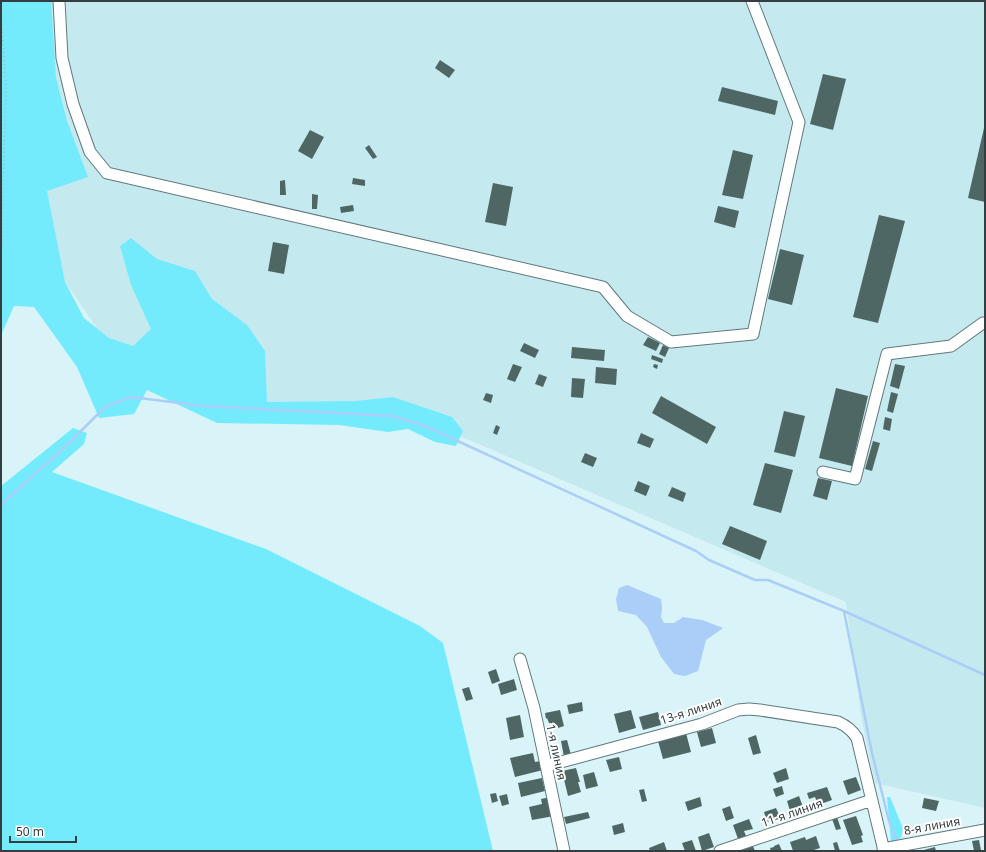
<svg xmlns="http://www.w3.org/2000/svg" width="986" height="852" font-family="'Noto Sans',sans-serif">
<rect width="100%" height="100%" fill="#d9f4f8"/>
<path fill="#c4e9ef" d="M14 1H985V808L875 783 861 716 846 602 469 440 387 409 217 405 104 338 45 253Z"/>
<path fill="#74ebfd" d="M1 1H51L56 78 67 121 88 177 47 191 65 282 84 318 109 338 133 346 151 329 131 285 120 246 131 238 157 259 195 271 212 299 247 325 265 351 267 402 356 401 393 397 452 417 463 431 456 446 435 442 408 429 388 432 339 425 217 423 147 390 134 414 99 418 77 367 34 307 14 306 2 333H1Z
M73 428 87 433 84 444 52 472 266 549 420 626 443 643 493 851H1V486Z
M887 797H890L903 828 901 838 891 842Z"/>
<path fill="#abcef8" d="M627 585 661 599 662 608 661 617 664 623H674L683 617 702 620 723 628 706 640 698 671 685 676 674 674 661 657 647 627 636 615 618 611 616 599 619 588Z"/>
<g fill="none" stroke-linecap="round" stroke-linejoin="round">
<path stroke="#abcef8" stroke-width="2.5" d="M1 505 68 444 105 407 131 397 204 406 393 416 425 426 696 551 709 560 755 580H768L844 611 985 675
M844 611 872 753 889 821 897 842"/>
</g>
<path fill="#4f6764" d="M440 60 455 70 449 78 435 68Z
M823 74 846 79 833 130 810 124Z
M722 87 778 101 775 115 718 101Z
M984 128 985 129V202L968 198Z
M310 130 324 137 312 159 298 151Z
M369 145 377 157 373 159 365 148Z
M733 150 753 155 743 199 722 195Z
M353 178 365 180V186L352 184Z
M285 180 286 195H280V181Z
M493 183 513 187 506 226 485 222Z
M312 194 318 195 317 209H312Z
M353 205 354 211 341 213 340 207Z
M718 206 739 211 735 228 714 222Z
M879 215 905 221 878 323 853 317Z
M273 242 289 245 284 274 268 271Z
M780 249 804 255 792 305 768 299Z
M648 337 660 343 656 351 643 345Z
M524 343 539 350 535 358 520 351Z
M663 345 669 348 665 357 659 354Z
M572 347 605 350 604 361 571 358Z
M652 355 663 359 662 363 651 359Z
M513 364 522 367 515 382 507 379Z
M654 364 658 365 657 369 653 367Z
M895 364 905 366 899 389 890 386Z
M596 367 617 369 616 385 595 383Z
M539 374 547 377 543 387 535 384Z
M572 378 585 379 583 398 571 397Z
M836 388 868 396 852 466 819 458Z
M891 392 898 394 893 413 887 411Z
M486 393 493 395 491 403 483 400Z
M661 396 716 427 707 444 652 413Z
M784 411 805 416 795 457 774 452Z
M885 417 892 419 890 431 883 429Z
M496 425 500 427 497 435 493 433Z
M641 433 654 439 650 448 637 443Z
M873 441 880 443 872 471 865 469Z
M585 453 597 458 593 467 581 462Z
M765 463 793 470 781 513 753 505Z
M818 478 832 481 827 500 813 496Z
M638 481 650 486 646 496 634 491Z
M672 487 686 493 683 502 668 496Z
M730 526 767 541 760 560 722 544Z
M496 669 500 681 492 684 488 672Z
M514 679 517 690 501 695 498 684Z
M469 687 473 699 466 701 462 689Z
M582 702 583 711 569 714 567 705Z
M560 710 564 726 558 728V726L552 727 551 723H549L547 718 546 719 545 713Z
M631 710 636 728 619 733 614 714Z
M658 712 661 725 643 730 639 717Z
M520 715 524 737 510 740 506 718Z
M712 728 716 743 701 747 697 732Z
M686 733 691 752 663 759 658 741Z
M756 735 761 753 753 755 748 738Z
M567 740 571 755 564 757 561 741Z
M533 753 535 762 541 761 543 770 515 777 510 758Z
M619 757 622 769 610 772 606 760Z
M576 768 580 782H578L581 792 568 796 562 771Z
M786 768 789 779 777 783 773 773Z
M594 772 598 786 586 789 583 775Z
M856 777 861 790 848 795 843 781Z
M542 778 545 791 521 797 518 783Z
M782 786 784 794 776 797 773 789Z
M827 787 832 800 818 805 815 797 809 799 807 793Z
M644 789 647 801 642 802 639 790Z
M496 793 498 801 492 803 490 794Z
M507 794 509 804 502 806 499 796Z
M799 796 803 807 790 811 787 801Z
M550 797 554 816 532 820 529 807 542 804 541 799Z
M700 797 702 806 688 811 685 802Z
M924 798 939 801 936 811 922 808Z
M730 806 734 818 726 821 722 809Z
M776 808 780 817 767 822 764 812Z
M588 812 590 818 566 824 564 817Z
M836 814 841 829 836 830 831 816Z
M856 816 863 835 861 836 863 842 852 845 843 820Z
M749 819 753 829 744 831 746 836 738 839 733 825Z
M623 823 625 832 614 835 612 826Z
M709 833 714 847 702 851 698 837Z
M816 836 820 848 811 851H793L790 842 805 837 806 840Z
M692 840 696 851H685L682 843Z
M979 840 981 850 974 851 972 841Z
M664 842 667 851H650L649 848Z
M837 842 840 851H835L833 843Z
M779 844 782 851H771L770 848 774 847V846Z
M753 846 755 851H744L743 849Z
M935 847 936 851H920Z"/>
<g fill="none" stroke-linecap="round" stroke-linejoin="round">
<g stroke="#61797d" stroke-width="13">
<path id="minor" d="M59 1 62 58 73 104 90 152 107 173 603 287 627 316 671 342 753 334 799 122 752 1
M823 472 855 479 887 354 951 346 983 323H985
M520 659 534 708 564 851
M546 766 702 724 738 710 749 709 760 710 838 722C847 726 852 730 857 738L884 851
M883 849 985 830
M720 851 872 800"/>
</g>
<path stroke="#a1b7ba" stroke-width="1.5" stroke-dasharray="1 3" stroke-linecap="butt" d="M1 12 6 88 2 222V246L1 247"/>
<use href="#minor" stroke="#fff" stroke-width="11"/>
</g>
<g text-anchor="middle" stroke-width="4" stroke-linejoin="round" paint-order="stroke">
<g font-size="12" fill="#343e40" stroke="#fff">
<text transform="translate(691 711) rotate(-18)" y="4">13-я линия</text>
<text transform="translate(556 752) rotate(78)" y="4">1-я линия</text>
<text transform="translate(792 813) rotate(-19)" y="4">11-я линия</text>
<text transform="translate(932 826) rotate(-10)" y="4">8-я линия</text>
</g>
</g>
<rect width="986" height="852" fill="none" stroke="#343e40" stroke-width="4"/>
<path d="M10 836v6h66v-6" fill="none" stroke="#343e40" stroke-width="2"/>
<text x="16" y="836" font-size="12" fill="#343e40" stroke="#ffffff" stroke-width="3" paint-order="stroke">50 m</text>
</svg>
